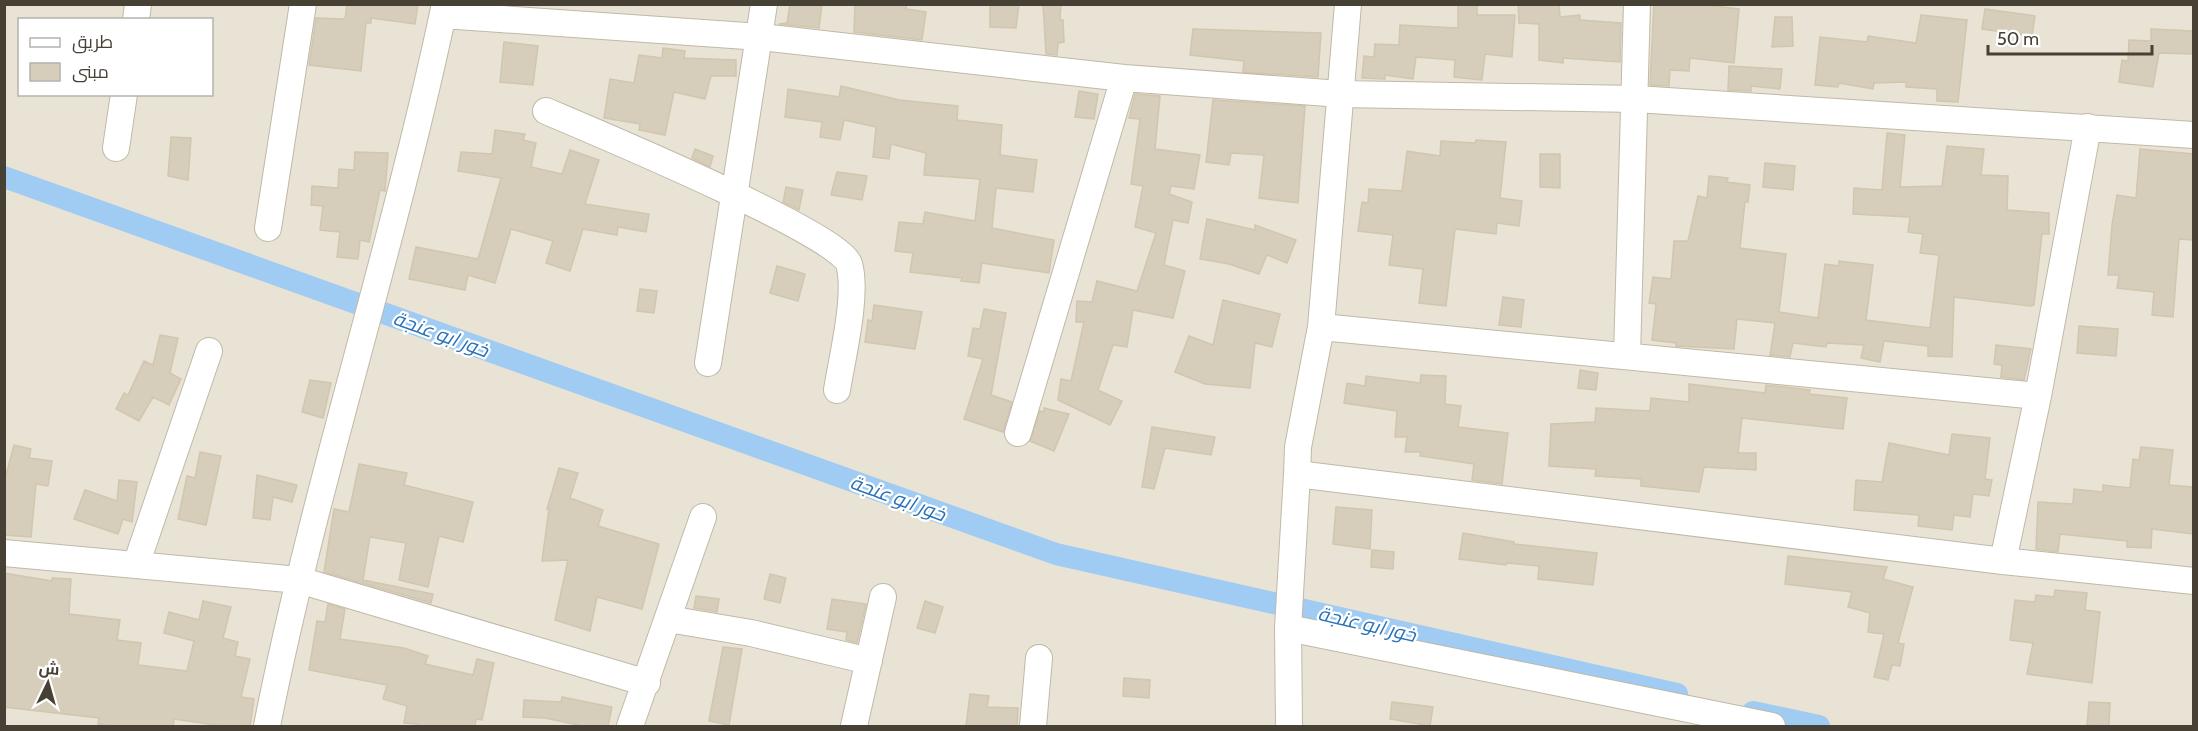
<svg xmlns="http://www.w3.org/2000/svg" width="2198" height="731" font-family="Cabin,Cairo,sans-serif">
<rect width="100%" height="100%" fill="#f4f1e6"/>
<path fill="#e8e3d4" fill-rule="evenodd" d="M5 5H2193V726H5ZM20 20H212V94H20Z"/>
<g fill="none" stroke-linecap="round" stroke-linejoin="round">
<path stroke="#a0cbf3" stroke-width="22" d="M4 177 1056 554 1677 694
M1753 712 1819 726"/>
</g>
<path fill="#d6cdbb" stroke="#d1c6ae" stroke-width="1.5" d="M347 4H418L415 24 371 18V23H366L361 71 309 65 316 18 345 19Z
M790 4H822L819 28 779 24 787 23Z
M855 4H907L906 9 926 12 922 40 854 32Z
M990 4H1019L1016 28 990 27Z
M1043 4H1061L1060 20H1063L1064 42 1058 43 1057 55 1046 54Z
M1458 4H1477V15H1515L1512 57 1485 54 1482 80 1454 77 1455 60 1416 57 1413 79 1385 75V79L1362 78 1364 56 1374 57 1375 44 1399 45 1400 25 1458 28Z
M1518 4H1559L1560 17 1580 15V20L1621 23 1620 62 1563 58V63L1539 60V24L1519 23Z
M1654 4H1697L1739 9 1734 63 1690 58 1689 71 1670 70 1669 86 1650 85Z
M1985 9 2035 16 2032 36 1982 29Z
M1921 15 1967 20 1958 102 1937 101V89L1906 87V82L1874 83 1873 89 1839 83 1838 87 1815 85 1820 37 1867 42 1868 36 1916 43Z
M1775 17H1792L1793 46 1772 47Z
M1193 29 1321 33 1318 77 1243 72 1244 61 1190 55Z
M2151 29 2193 31V54L2159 53 2153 87 2119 82 2122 60 2128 61 2129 40 2151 41Z
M504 42 538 46 533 85 500 82Z
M663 48 685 51 684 58 736 60V76H711L705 99 674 92 665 135 639 130 640 124 604 118 610 79 634 83 639 55 662 58Z
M1729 66 1782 69 1780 89 1751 86V91L1728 90Z
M841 86 899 100 958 106 957 120 1002 125 1000 155 1037 160 1033 192 996 188 992 228 1054 240 1049 273 982 263 979 283 961 281 962 278 910 272 913 253 895 251 899 222 923 224 925 212 975 221 980 179 924 175 926 153 891 144 889 159 873 157 876 127 844 120 840 140 820 137 822 122 785 117 788 89 839 97Z
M1079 91 1098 94 1094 119 1075 117Z
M1135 94 1160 96 1155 149 1200 155 1194 189 1171 186 1169 194 1192 202 1188 223 1173 220 1164 265 1185 271 1173 318 1133 310 1127 347 1113 345 1098 390 1122 401 1110 425 1058 400 1061 379 1071 381 1084 322H1076L1077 301 1092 302 1097 281 1137 291 1156 233 1135 227 1143 186 1131 184 1140 119 1129 118Z
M1213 100 1305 106 1298 203 1259 198 1264 155 1231 153 1229 165 1206 162Z
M495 130 525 134 523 140 536 143 531 167 562 174 570 150 599 160 585 204 649 214 646 232 618 227 617 235 583 229 570 271 546 263 553 241 511 229 495 283 468 275 465 290 409 279 416 247 478 259 501 178 458 171 461 152 492 154Z
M1887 133 1905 135 1900 187 1942 186 1947 146 1984 149 1981 175 2008 176 2007 210 2049 213V234H2042L2034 305 2030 306 1954 297 1952 357 1928 356V346L1884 341 1880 362 1861 358 1864 345 1827 343 1826 347 1793 343 1790 357 1770 355 1775 323 1737 319 1734 349 1676 346V343L1652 340 1656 304 1649 303 1653 277 1671 279 1674 241H1688L1698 196 1707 198 1709 176 1728 178 1727 182 1750 185 1748 202H1745L1740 248 1786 254 1779 312 1818 318 1825 264 1839 266V261L1873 265 1866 320 1930 328 1939 255 1920 253 1923 234 1908 232 1910 217 1853 214 1854 188 1882 190Z
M171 137 191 138 188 180 168 176Z
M1476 140 1506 142 1500 198 1522 201 1519 226 1497 223 1496 234 1455 229 1446 306 1419 303 1423 269 1389 265 1393 235 1358 231 1362 202 1368 203 1369 189 1402 191 1407 151 1440 156 1441 141 1475 143Z
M695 149 713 156 710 167 692 158Z
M2140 149 2193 154V240L2179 239 2173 317 2152 315 2154 292 2117 288 2119 275H2108L2112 225 2117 195 2136 198Z
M355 152 388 153 385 191 380 190 369 242 360 240 358 259 337 257 340 232 320 230 323 206 311 205 312 186 338 188 339 169 354 170Z
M1540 154H1560V188L1540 187Z
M1765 163 1795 166 1793 190 1763 187Z
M837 172 867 176 862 200 831 195Z
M786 187 803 190 799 210 783 202Z
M1207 219 1255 230V225L1296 240 1287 263 1267 255 1259 274 1229 264 1200 259Z
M777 266 805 274 798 301 770 293Z
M640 289 657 291 654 313 637 311Z
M1503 297 1524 300 1521 327 1499 325Z
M1223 300 1280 314 1272 347 1255 343 1250 388 1205 384 1175 372 1189 336 1213 345Z
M874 305 922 312 915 349 865 342 868 320 872 321Z
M984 309 1006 313 991 395 1012 402 1003 432 964 419 983 359 968 356 973 328 980 329Z
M2079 326 2118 329 2116 356 2077 353Z
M160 335 178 338 170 373 181 379 169 405 153 397 139 421 116 409 124 393 128 395 144 361 153 365Z
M1996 345 2031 349 2024 380 2001 377 2002 365 1994 364Z
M1580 370 1598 373 1596 390 1578 388Z
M1421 375 1446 376 1445 404 1461 406 1458 427 1508 433 1502 484 1472 480 1474 464 1420 456 1421 452H1405L1407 437H1395L1397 411 1344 403 1347 383 1365 386 1366 376 1420 383Z
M310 380 331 383 323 418 302 412Z
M1689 384 1765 393 1766 385 1810 390 1809 394 1847 398 1843 429 1742 418 1738 453H1756V470L1704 467 1699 492 1641 486V479L1595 476 1596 469 1549 466 1551 424 1595 422 1596 408 1650 411 1651 398 1689 402Z
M1044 408 1069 414 1054 451 1030 441 1040 411 1044 412Z
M1152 427 1215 437 1211 455 1165 448 1154 489 1142 487Z
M1952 434 1990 438 1985 479 1992 480 1989 496 1973 494 1970 517 1954 515 1952 530 1918 526 1919 515 1854 510 1856 480 1882 482 1889 443 1949 455Z
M14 445 31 449 29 458 52 461 48 486 36 484 31 537 4 535V482Z
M2141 447 2173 450 2169 485 2193 487V534L2152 529 2151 548 2127 547V541L2060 534 2058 552 2036 549 2038 502 2073 504 2074 489 2103 492V485L2130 488 2133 459 2139 460Z
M200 452 221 456 206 525 178 519 187 476 195 478Z
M359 464 407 473 404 485 473 502 463 542 439 536 428 587 399 580 406 543 370 537 363 580 433 594 431 603 324 572 334 509 349 512Z
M559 468 578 473 570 498 603 510 598 526 659 544 642 609 597 597 590 631 555 620 568 560 542 561 549 509H547Z
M257 475 297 485 292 502 273 497 270 520 253 518Z
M119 480 137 482 132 522 123 519 118 534 74 519 85 490 117 501Z
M1336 507 1372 510 1370 549 1333 544Z
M1463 533 1514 542V544L1597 553 1593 585 1538 579 1539 566 1507 563 1506 565 1459 559Z
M1372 550 1394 552 1393 569 1371 567Z
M1788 556 1887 567 1883 579 1913 587 1898 643 1904 644 1900 666 1892 665 1888 680 1874 677 1884 634 1868 632 1870 613 1848 607 1852 592 1785 584Z
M4 573 52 581V578L71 579 69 614 120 620 117 640 141 643 138 665 187 671 194 641 164 633 169 612 199 620 203 601 231 607 223 638 238 642 235 656 250 659 241 697 254 699 250 726H223L174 719 173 726H113L98 724 99 718 4 707Z
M770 574 786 578 780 603 764 599Z
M2055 590 2087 593 2085 610 2100 612 2092 683 2027 674 2033 643 2010 640 2015 600 2035 602 2036 595 2054 597Z
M696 596 719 599 717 612 694 608Z
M832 599 866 604 857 643 846 640 847 632 827 629Z
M925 601 943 607 935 633 917 628Z
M328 604 345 609 340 639 404 648 428 656 425 664 473 675 477 659 494 663 482 720 476 719 475 726H417L418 724 404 723 407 706 383 699 387 685 309 670 317 621 325 622Z
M723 647 742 649 729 725 709 721Z
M1124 678 1150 680 1149 698 1123 696Z
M970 694 989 696 987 707 1018 708 1017 726H966Z
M562 697 612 707 608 726H583L545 718 523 717 524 700 561 702Z
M1392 702 1433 707 1430 726 1390 719Z
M2089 702 2110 703 2109 726 2087 725Z"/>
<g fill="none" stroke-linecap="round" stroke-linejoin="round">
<g stroke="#c0b9a8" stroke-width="28">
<path id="minor" d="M1348 4 1321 327 1298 447 1297 474 2003 561 2194 581
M443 15 761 37 1124 78 1341 94 1636 99 2194 135
M136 20 138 4
M546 111C588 129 840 234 849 264 858 294 842 358 837 390
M116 148 124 94
M268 228 303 4
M1321 327 2038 396
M1627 355 1637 4
M708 363 764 4
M1018 433 1124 78
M4 553 299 580 647 683
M2003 561 2038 396 2088 127
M136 565 209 351
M668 619 751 633 869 661
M1288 628 1772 726
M267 726C315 483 394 247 445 4
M630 726 703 517
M854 726 883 597
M1033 726 1039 658
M1289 726 1288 628 1297 474"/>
</g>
<use href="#minor" stroke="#fff" stroke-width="26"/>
</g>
<g text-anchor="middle" stroke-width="4.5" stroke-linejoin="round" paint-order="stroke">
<g font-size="20" font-style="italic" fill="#2a72b7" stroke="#fff">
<text transform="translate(441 334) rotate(20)" y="7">خور ابو عنجة</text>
<text transform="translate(898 498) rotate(20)" y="7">خور ابو عنجة</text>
<text transform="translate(1367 624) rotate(13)" y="7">خور ابو عنجة</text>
</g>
</g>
<rect width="2198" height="731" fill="none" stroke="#474135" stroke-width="12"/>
<rect x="18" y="18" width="195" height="78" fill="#ffffff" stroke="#b5b3ae" stroke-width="1.5"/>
<rect x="30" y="38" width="30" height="9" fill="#ffffff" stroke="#b5b3ae" stroke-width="1.5"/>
<text x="72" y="48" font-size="18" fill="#474135">طريق</text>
<rect x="30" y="63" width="30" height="18" fill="#d6cdbb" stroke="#b5b3ae" stroke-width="1.5"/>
<text x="72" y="78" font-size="18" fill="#474135">مبنى</text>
<g transform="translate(48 683) rotate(5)" stroke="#ffffff" stroke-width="4.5" paint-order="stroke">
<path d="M0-4.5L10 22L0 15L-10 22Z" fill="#474135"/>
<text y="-9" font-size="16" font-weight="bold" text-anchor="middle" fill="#474135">ش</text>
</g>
<path d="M1988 45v9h164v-9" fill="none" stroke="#474135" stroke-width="3"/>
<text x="1997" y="45" font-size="18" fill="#474135" stroke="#ffffff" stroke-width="4.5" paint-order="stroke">50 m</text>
</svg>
